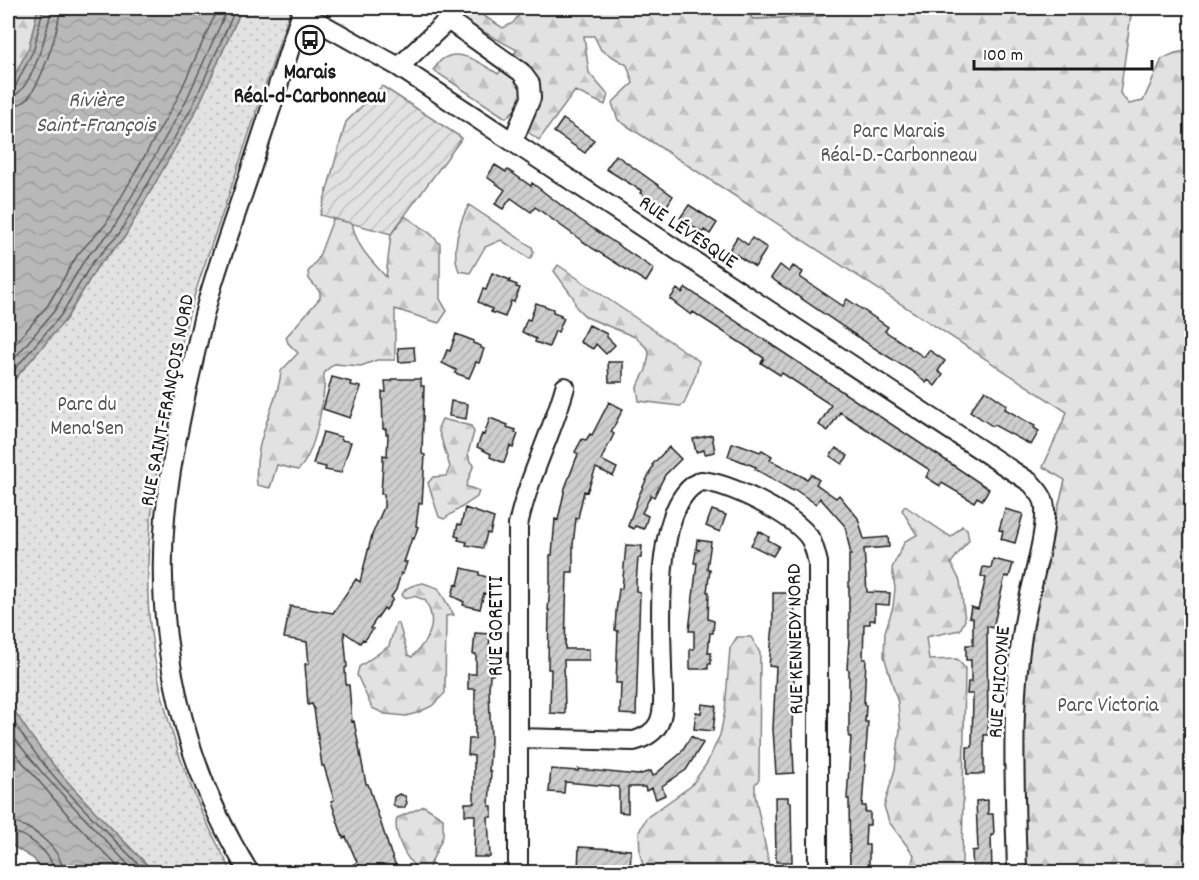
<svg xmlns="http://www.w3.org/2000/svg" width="1199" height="880" font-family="Dekko,sans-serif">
<defs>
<pattern id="grass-dots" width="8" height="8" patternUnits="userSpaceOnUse" patternTransform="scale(1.5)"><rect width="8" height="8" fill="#e2e2e2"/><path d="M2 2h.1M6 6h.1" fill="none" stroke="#c1c1c1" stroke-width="1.8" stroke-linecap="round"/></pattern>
<pattern id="forest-firs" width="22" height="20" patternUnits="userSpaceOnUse" patternTransform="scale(1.5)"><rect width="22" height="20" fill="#e2e2e2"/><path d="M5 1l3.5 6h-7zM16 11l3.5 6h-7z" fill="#c1c1c1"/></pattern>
<pattern id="wetland-marsh" width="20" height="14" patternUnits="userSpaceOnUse" patternTransform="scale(1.5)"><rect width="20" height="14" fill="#e2e2e2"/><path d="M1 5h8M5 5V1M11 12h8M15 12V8" fill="none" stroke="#c1c1c1"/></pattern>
<pattern id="garden-furrows" width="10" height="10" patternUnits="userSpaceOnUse" patternTransform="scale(1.5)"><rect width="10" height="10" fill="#e2e2e2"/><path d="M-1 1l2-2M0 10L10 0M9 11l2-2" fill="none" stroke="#c1c1c1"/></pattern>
<pattern id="water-waves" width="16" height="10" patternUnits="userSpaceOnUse" patternTransform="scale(1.5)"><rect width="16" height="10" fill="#b8b8b8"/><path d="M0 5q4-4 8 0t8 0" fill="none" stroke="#9e9e9e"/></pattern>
<pattern id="building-hatch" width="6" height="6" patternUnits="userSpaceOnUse" patternTransform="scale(1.5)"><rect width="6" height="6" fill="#cecece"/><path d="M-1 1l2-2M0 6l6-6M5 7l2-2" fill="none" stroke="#b0b0b0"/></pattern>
</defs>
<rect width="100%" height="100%" fill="#fff"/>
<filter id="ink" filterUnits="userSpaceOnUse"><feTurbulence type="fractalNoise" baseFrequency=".0167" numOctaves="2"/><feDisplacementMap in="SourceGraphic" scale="12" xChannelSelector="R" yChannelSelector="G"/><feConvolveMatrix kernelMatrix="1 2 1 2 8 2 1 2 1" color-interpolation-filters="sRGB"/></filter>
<g filter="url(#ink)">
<path fill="url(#grass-dots)" stroke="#7f7f7f" stroke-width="1.5" d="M242 8H291C268 75 246 142 224 209 213 241 201 272 192 304 180 344 172 386 164 427 153 488 143 563 150 625 160 715 189 794 232 872H154C102 818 45 766 8 700V387L66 319 97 267 124 238 197 109Z"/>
<path fill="url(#forest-firs)" stroke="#7f7f7f" stroke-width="1.5" d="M8 8H38L29 47 8 89Z
M471 8 503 28 513 23 524 8H744L753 19 822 16 834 8H1132L1120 93 1129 104 1143 101 1162 59 1175 53 1186 51 1191 54 1192 824 1187 828 1182 842 1191 850V872H1024L1023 700 1027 649 1043 568 1065 480 1043 467 1067 412 618 120 612 103 633 83 627 65 601 50 594 36H584L589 73 608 95 605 105 575 91 539 140 528 132 534 91 506 118 433 70C436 67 439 61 443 59 460 47 484 65 498 74L517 50 464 21V11Z
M469 205 532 247 534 252 530 259 501 240 485 247 470 273 459 271C451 252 459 222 469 205Z
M405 216 431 234 440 244V299L447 311 439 323 395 309V360H377L361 366 334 364C331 367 325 370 324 374 323 378 325 384 324 389 322 410 314 456 298 470L277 465 270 488 257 485C254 459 262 435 270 412 275 398 280 386 281 371L298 353 288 343 286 337 320 298V292L309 279 308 272 318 259 333 219 352 223C357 248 370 259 386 277L391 234Z
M558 265 699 361 696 374 684 404 680 406 639 401 637 387 646 370 649 354 648 349 635 337 586 317 576 307 573 297 554 271Z
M442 419 471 426 474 432 468 453 470 462 474 464 466 486 479 491 477 497 444 519 439 517 428 483 433 477 446 476 450 467 438 428Z
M905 506 951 537 962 526 967 529 969 540 951 563 960 581 965 620 960 630 926 637 929 660 957 659 965 668 962 865 959 872H868L911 866 914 855 889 822 884 806 895 769 900 729 898 703 884 656 885 632 893 607 895 588 892 568 905 541 917 535 902 510Z
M423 583 438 588 454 615 446 616 445 693 432 706 417 713 406 716 385 714 372 708 357 675 359 667 389 646 396 623 399 624 408 655 412 657C429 639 439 624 425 600L414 596 404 598 402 595C405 586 415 585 423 583Z
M737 637H751L760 653 759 780 755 784V795L770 869 773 872H786H645L640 854 639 832 646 818 691 786 707 763 720 735 725 711 730 648Z
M424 806 443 818V836L427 872C409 871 392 833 397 818Z"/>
<path fill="url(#wetland-marsh)" stroke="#7f7f7f" stroke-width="1.5" d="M744 8H834L822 16 753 19Z"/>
<path fill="url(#garden-furrows)" stroke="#7f7f7f" stroke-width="1.5" d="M382 86 462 138 391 234 320 215 346 122Z"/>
<path fill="url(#water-waves)" stroke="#7a7a7a" stroke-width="1.5" d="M38 8H242L197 109 124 238 97 267 66 319 8 387V89L29 47Z
M8 700C45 766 102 818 154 872H42L34 859 8 843Z"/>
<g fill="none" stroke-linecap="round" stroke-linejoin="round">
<path stroke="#5a5a5a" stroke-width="1.5" d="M8 90 15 87 34 49 43 8
M8 98C31 96 49 28 51 8
M8 107C14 106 20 105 25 101 41 86 59 29 60 8
M8 352 48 305 78 254 106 224 177 99 218 8
M8 366 55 310 85 259 113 229 185 103 228 8
M8 377 61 315 92 263 119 234 192 107 236 8
M8 712C42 773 98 822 146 872
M8 727 14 738 44 775 135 872
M8 745 67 814 123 872
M8 822C30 823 62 849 63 872
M8 831C26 833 53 853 54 872"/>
</g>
<path fill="url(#building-hatch)" stroke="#1c1c1c" stroke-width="1.5" d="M563 119 594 140 585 153 554 132Z
M616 155 673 196 664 210 640 193 642 191 606 169Z
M495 165 506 172 508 170 531 186 532 183 579 219 654 269 646 282 592 248 535 207 531 212 511 198 503 209 495 204 505 190 487 177Z
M689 205 717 223 710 234 704 230 703 233 680 218Z
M737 237 748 245 752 238 767 248 755 267 729 250Z
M780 265 789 272 793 266 803 272 800 277 843 306 847 299 888 327 885 331 924 357 929 350 945 361 938 371 943 375 935 386 928 380 926 383 913 372 879 351 771 278Z
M492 273 510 280 509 282 517 285 516 287 520 288 514 302 511 301 505 317 491 312 492 309 478 302 483 289 486 290Z
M686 288 989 489 982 500 977 497 974 502 942 483 940 486 926 477 930 470 840 412 828 431 819 425 831 405 782 373 780 375 761 363 764 358 693 312 691 315 670 299 677 289 682 293Z
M536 303 553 309V312L561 315 560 317 564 318 558 332 555 331 549 347 535 342 536 339 522 332 527 319 530 320Z
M589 325 607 334V337L615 345 606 354 596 344 593 349 580 342Z
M456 334 474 341 473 343 481 346V348L484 349 479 363 476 362 469 378 455 373 456 370 442 363 447 350 450 351Z
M414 347 415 361 399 362 398 348Z
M608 362H623V382H609Z
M332 377 351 382 350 385 361 387 350 418 323 409Z
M392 379H421V386H424L422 454 425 455 422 503H419L416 526 418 527 414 539 412 538 404 562H407L403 574 401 573 396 590 391 597 393 599 386 610 384 608 370 628 373 629 365 640 363 639 360 643 344 632 347 667 345 668 346 685H349L352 722 354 721 366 784H368L391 854 399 873H358L354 864 357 862 346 837 343 838 331 801 334 800 324 766H322L314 709 312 704 308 705 305 664H309L307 642 284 638 290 606 333 613 356 579 360 582 372 535 384 507V494H381L383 462V455L387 456 388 434H386V429H383L382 392H386L385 381H392Z
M985 390 1007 405 1005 409 1035 426 1034 428 1039 431 1031 445 994 425 992 426 970 411Z
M451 401 468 404 466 419 449 416Z
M609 402 623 409 611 432 614 434 601 460 617 468 613 476 596 468 587 492 584 491 578 518H576L573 545V572H567L565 649H589V660H564L565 714 550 713 551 669H548L549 610H548L550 586V555H552L555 519 558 520 565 488 578 454 575 452 582 439 586 440 590 434 592 435Z
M490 418 508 425 507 427 516 430 515 432 518 434 513 448 510 446 504 463 490 457 491 454 477 447 482 434 484 435Z
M323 432 341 437V440L351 442 341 473 325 470 326 467 313 464Z
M712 435 715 452 705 454 704 450 696 452 693 439Z
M732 444H739L760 452 762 450 772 456 770 460 807 479 811 474 819 480 816 484 836 498 839 495 858 518 864 539 888 537 889 547 864 549 867 592 890 593 889 605 875 604V620H870V624H864L863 659H866L864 705H866L865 722H868L862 806H866L865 812H870V825H866L865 845H869V873H850L849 799H847L851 737H849V670L847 669 849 640V555H851L845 526 820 498 816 504 794 489 793 491 755 469 756 467 728 456Z
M669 447 681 459 665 475 654 497 651 495 642 513 648 516 644 529 635 526 634 529 628 526 639 495 653 466 652 465Z
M836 448 848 456 842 464 830 456Z
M465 508 494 518 490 534 487 533 483 548 466 545 467 542 458 540 459 537 455 536 458 524 461 525Z
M1005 509 1023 514 1015 543 1001 539 1003 531 999 530Z
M712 510 726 515 720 532 706 526Z
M759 531 769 537 768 540 779 546 773 556 751 545Z
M697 540 711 542 707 569H710L707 592H709L708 619 714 621 713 633H710L708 653H711V664H708V669H690V649H694V631H689L697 563H694L696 551 700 550 696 549Z
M626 545 642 546 641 558H638L636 583V591L640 592 636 715 620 714 621 683H616L618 631 615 630 616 612 619 589H622Z
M993 559 1013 564 1009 577 1005 576 993 628 987 626 988 735H984V774H967V747H972L973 694H967L968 682H971V660H966V645H973V618L969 617 971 607 978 609 986 578 981 576 983 567 991 568Z
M462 568 479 572V575L491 578 487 594 484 593 480 609 463 605 464 602 452 596 455 584 458 585Z
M773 593H792L791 606H795L789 674 794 675 792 730 794 773 776 774 773 729 776 667 769 666 773 626Z
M475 633 490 634 488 664H492L493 675H490L489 689 491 740 489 771H491L489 806H492V817H488L490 857H474L475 815H465V803H474V756L468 755 469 739H475V689H468V674H476V654H473Z
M702 704 716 706 713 731 694 729 696 712 701 713Z
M691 736 703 743 686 770 662 786 665 795 656 799 652 788 646 791 645 787H628V813L619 812V787L565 782 564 793 549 792 551 769 578 771V769L638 775 651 771 653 776 680 754Z
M399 794 405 796 407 803 404 808H397L393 804 394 797Z
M775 797H788V802H791L792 862H776Z
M988 800V814H993L994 835H991L992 873H973L972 851 978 850 976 801Z
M579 847 631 850 630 873 578 871Z"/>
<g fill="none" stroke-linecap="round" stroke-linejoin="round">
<g stroke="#1c1c1c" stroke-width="22">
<path id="minor" d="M301 16 322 24 399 67 1031 483C1036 489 1042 494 1044 502 1050 523 1030 589 1026 613 1009 698 1015 786 1017 872
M448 20 521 72 530 84 531 98 513 141
M399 67 448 20 458 8
M518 738 634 741C644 738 654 733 659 723 666 707 662 684 662 667 661 623 653 501 701 481 729 483 792 514 809 537 814 544 816 554 818 563V872
M249 872C184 768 154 640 165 517 169 474 178 431 187 388 194 359 200 329 208 300 219 261 233 223 246 184 266 125 284 66 303 8
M518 872V525C528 478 552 434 565 387"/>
</g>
<use href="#minor" stroke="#fff" stroke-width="18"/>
</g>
</g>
<defs>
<g id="bus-ring" transform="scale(1.5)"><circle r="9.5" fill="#fff" stroke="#1c1c1c" stroke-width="1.5"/><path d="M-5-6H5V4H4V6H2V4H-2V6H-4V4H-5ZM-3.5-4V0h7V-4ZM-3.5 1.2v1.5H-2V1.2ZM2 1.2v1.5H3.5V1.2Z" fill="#1c1c1c"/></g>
</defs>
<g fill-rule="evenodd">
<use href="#bus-ring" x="310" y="40"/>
</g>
<g text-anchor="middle" stroke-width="5" stroke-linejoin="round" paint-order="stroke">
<g font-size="21" font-weight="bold" fill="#1c1c1c" stroke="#fff">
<text x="310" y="78">Marais<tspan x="310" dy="24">Réal-d-Carbonneau</tspan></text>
</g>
<g font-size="21" fill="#575757" stroke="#fff">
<text x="899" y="137">Parc Marais<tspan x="899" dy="24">Réal-D.-Carbonneau</tspan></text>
<text x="87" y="410">Parc du<tspan x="87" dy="24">Mena'Sen</tspan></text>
<text x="1108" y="711">Parc Victoria</text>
</g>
<g font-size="21" fill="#1c1c1c" stroke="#fff">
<text transform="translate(689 231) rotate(34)" y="7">RUE LÉVESQUE</text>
<text transform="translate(166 400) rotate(-79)" y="7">RUE SAINT-FRANÇOIS NORD</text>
<text transform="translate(495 626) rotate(-90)" y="7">RUE GORETTI</text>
<text transform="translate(794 639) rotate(-91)" y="7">RUE KENNEDY NORD</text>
<text transform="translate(998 682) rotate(-86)" y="7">RUE CHICOYNE</text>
</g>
<g font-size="22" font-style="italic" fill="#5a5a5a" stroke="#fff">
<text x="96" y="106">Rivière<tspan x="96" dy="25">Saint-François</tspan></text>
</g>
</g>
<rect width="1199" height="880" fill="none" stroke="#fff" stroke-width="30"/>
<rect x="15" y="15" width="1169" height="850" fill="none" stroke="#1c1c1c" stroke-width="2" filter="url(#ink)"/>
<path d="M974 60v9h178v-9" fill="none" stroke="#1c1c1c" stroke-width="3"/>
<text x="983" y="60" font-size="18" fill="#1c1c1c" stroke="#ffffff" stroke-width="4.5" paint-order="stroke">100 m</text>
</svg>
